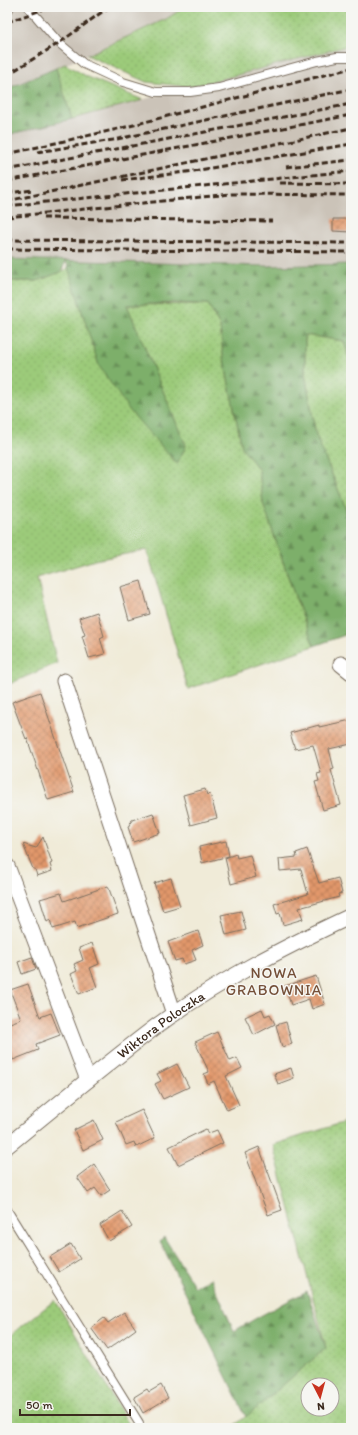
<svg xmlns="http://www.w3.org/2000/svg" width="358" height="1435" font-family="Itim,sans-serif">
<defs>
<pattern id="grass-dots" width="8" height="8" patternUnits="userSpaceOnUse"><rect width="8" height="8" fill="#9ccb7a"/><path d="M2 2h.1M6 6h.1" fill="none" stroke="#87ae69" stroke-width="1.8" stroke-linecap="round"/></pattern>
<pattern id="forest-firs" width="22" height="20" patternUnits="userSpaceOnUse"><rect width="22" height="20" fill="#7daf6a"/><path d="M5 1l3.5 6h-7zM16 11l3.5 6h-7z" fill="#688f57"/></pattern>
<pattern id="building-cross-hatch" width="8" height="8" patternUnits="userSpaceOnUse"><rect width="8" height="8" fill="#e2976b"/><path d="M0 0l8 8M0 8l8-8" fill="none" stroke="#b87b57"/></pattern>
</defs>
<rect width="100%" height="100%" fill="#f6f6f2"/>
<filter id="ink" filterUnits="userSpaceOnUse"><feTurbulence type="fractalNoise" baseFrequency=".025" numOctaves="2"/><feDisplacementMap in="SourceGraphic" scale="8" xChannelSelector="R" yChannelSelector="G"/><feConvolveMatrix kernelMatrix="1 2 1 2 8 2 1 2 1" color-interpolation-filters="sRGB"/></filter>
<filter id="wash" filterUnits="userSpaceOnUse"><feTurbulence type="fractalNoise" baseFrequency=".012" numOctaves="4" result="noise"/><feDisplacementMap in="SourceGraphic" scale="16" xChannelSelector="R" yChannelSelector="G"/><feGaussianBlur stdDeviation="0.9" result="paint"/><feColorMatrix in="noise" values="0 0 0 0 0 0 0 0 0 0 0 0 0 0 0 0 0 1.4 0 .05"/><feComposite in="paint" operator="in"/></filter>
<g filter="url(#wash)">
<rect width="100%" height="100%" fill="#f0ebd8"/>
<path fill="#cbc3b8" d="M7 7H185L166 19 102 49 7 89Z
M351 45V264L267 266 7 259V135Z"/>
<path fill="url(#grass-dots)" stroke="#6c7a4c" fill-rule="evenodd" d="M185 7H351V45L191 87 146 82 87 55 166 19Z
M65 64 88 77 143 100 72 119 56 68Z
M70 268 177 463 186 446 127 305 208 304 220 326 223 355 242 447 259 470 263 503 293 591 314 646 188 689 147 550 95 560 37 578 57 663 7 685V281H37Z
M305 335 344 341 351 365V557L346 509 316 435 305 373Z
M351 1120V1428H230L239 1422 326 1348 273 1145ZM308 1385H332V1409H308Z
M55 1300 131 1428H7V1338Z"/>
<path fill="url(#forest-firs)" stroke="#5c6c44" d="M56 68 72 119 7 135V89Z
M7 259 267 266 351 264V365L344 341 305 335V373L316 435 346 509 351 557V633L314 646 293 591 263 503 259 470 242 447 223 355 220 326 208 304 173 303 127 305 186 446 177 464 130 411 99 366 66 261 61 272 37 281H7Z
M164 1237 195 1287 211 1278 234 1331 260 1316 307 1291 326 1348 246 1417 160 1241Z"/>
<g id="blocks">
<path fill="url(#building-cross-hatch)" d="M333 219H351V232L333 231Z
M141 581 150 614 129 620 120 587Z
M97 612 104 636 100 638 105 654 89 658 82 636 85 635 79 618Z
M40 692 74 792 48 800 27 738 26 739 12 702Z
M351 720V744L329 749 334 769 331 770 341 805 323 810 315 782 319 781 317 774 321 773 313 745 295 749 290 733 319 725V727Z
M205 789 207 795 210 794 217 818 191 825 183 795Z
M153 813 160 833 133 842 128 827 132 820Z
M43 837 52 863 50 864 52 871 37 876 35 869H33L23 844 36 848Z
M226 841 229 856 202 863 199 847Z
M307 849 319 883 338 878 342 893 338 894 339 897 299 908 303 919 283 925 280 913 277 914 274 904 308 894 301 869 280 871 279 859 297 857 296 853Z
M236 854 237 858 250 855 256 877 231 884 225 858Z
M171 878 180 906 163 911 154 883Z
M108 886 118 914 77 928 75 922 53 929 50 920 47 922 40 899 61 893 64 901Z
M241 911 246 930 226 935 221 915Z
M198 931 203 945 192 950 196 960 184 964 182 959 175 961 168 942Z
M92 943 99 964 90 968 97 987 79 994 71 974 77 971 74 964 83 960 79 948Z
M32 957 36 969 22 974 18 962Z
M316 976 325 1004 312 1009 309 999 291 1005 285 986Z
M28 984 40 1017 51 1013 60 1035 36 1044 38 1050 13 1060 7 1046V1024L21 1019 10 990Z
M262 1009 265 1016 270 1014 275 1024 254 1035 245 1017Z
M286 1022 292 1044 282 1047 276 1025Z
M217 1032 230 1061 237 1058 242 1068 226 1076 239 1105 227 1110 214 1081 208 1084 204 1074 209 1072 195 1042Z
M177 1064 189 1087 163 1099 155 1084 161 1081 157 1074Z
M291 1068 294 1078 278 1084 274 1074Z
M142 1110 155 1138 136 1147 134 1142 126 1145 116 1122Z
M94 1120 103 1140 83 1150 74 1130Z
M206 1129 209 1133 217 1130 223 1143 178 1165 169 1147Z
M259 1147 282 1210 268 1215 245 1153Z
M94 1164 110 1190 101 1196 95 1188 88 1193 77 1177Z
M122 1211 132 1227 109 1241 100 1225Z
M71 1244 80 1259 59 1272 50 1257Z
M124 1312 136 1329 107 1350 91 1328 104 1318 108 1323Z
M161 1385 168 1398 143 1413 134 1397 147 1389 149 1392Z"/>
</g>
</g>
<g filter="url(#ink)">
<use href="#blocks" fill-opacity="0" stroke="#7a6e5f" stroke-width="1"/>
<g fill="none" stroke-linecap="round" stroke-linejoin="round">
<g stroke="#7a6e5f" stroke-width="10">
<path id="lane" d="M28 7 59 43 84 64 123 82 156 92H190L219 88 317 61 337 57H351
M7 12 10 7
M7 1210 139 1423"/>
</g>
<g stroke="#7a6e5f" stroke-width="17">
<g id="street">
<path d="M341 664 351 672"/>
<path d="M64 681 174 1014"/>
<path d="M7 866 88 1080"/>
<path id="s1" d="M7 1146C56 1106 104 1066 154 1028 214 983 283 948 351 916"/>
</g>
</g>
<use href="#lane" stroke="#fff" stroke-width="8"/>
<use href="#street" stroke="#fff" stroke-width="15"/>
<path stroke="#3b2a1e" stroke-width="3" stroke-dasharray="6 3" stroke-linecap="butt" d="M7 22 50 7
M7 75 59 43 109 7
M37 152 113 140 351 89
M7 154 122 128 351 68
M286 167 351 160
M7 170 351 104
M122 180 194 171 351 144
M7 181 351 115
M280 183 351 184
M7 193 33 190
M7 201 351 128
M7 206 351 171
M7 217 231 194 351 195
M43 218 272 221
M7 240 351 243
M7 249 351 252"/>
</g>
</g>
<g text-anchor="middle" stroke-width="3" stroke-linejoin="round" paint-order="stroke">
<g font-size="14" fill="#3b2a1e" stroke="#f6f6f2">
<text dy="5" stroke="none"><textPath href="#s1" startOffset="196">Wiktora Poloczka</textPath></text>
</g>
<g font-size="15" letter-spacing="1" fill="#755039" stroke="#f6f6f2">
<text x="274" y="978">NOWA<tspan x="274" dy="17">GRABOWNIA</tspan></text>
</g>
</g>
<rect width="358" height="1435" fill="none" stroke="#f6f6f2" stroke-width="24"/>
<g transform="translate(320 1397) rotate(174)"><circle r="19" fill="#f6f6f2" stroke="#aba49d"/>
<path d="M0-3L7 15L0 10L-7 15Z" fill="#c8321e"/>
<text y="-6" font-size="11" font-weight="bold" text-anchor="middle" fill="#3b2a1e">N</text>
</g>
<path d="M20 1409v6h110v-6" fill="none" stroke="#3b2a1e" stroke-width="2"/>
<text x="26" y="1409" font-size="12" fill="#3b2a1e" stroke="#f6f6f2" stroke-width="3" paint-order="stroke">50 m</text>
</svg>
